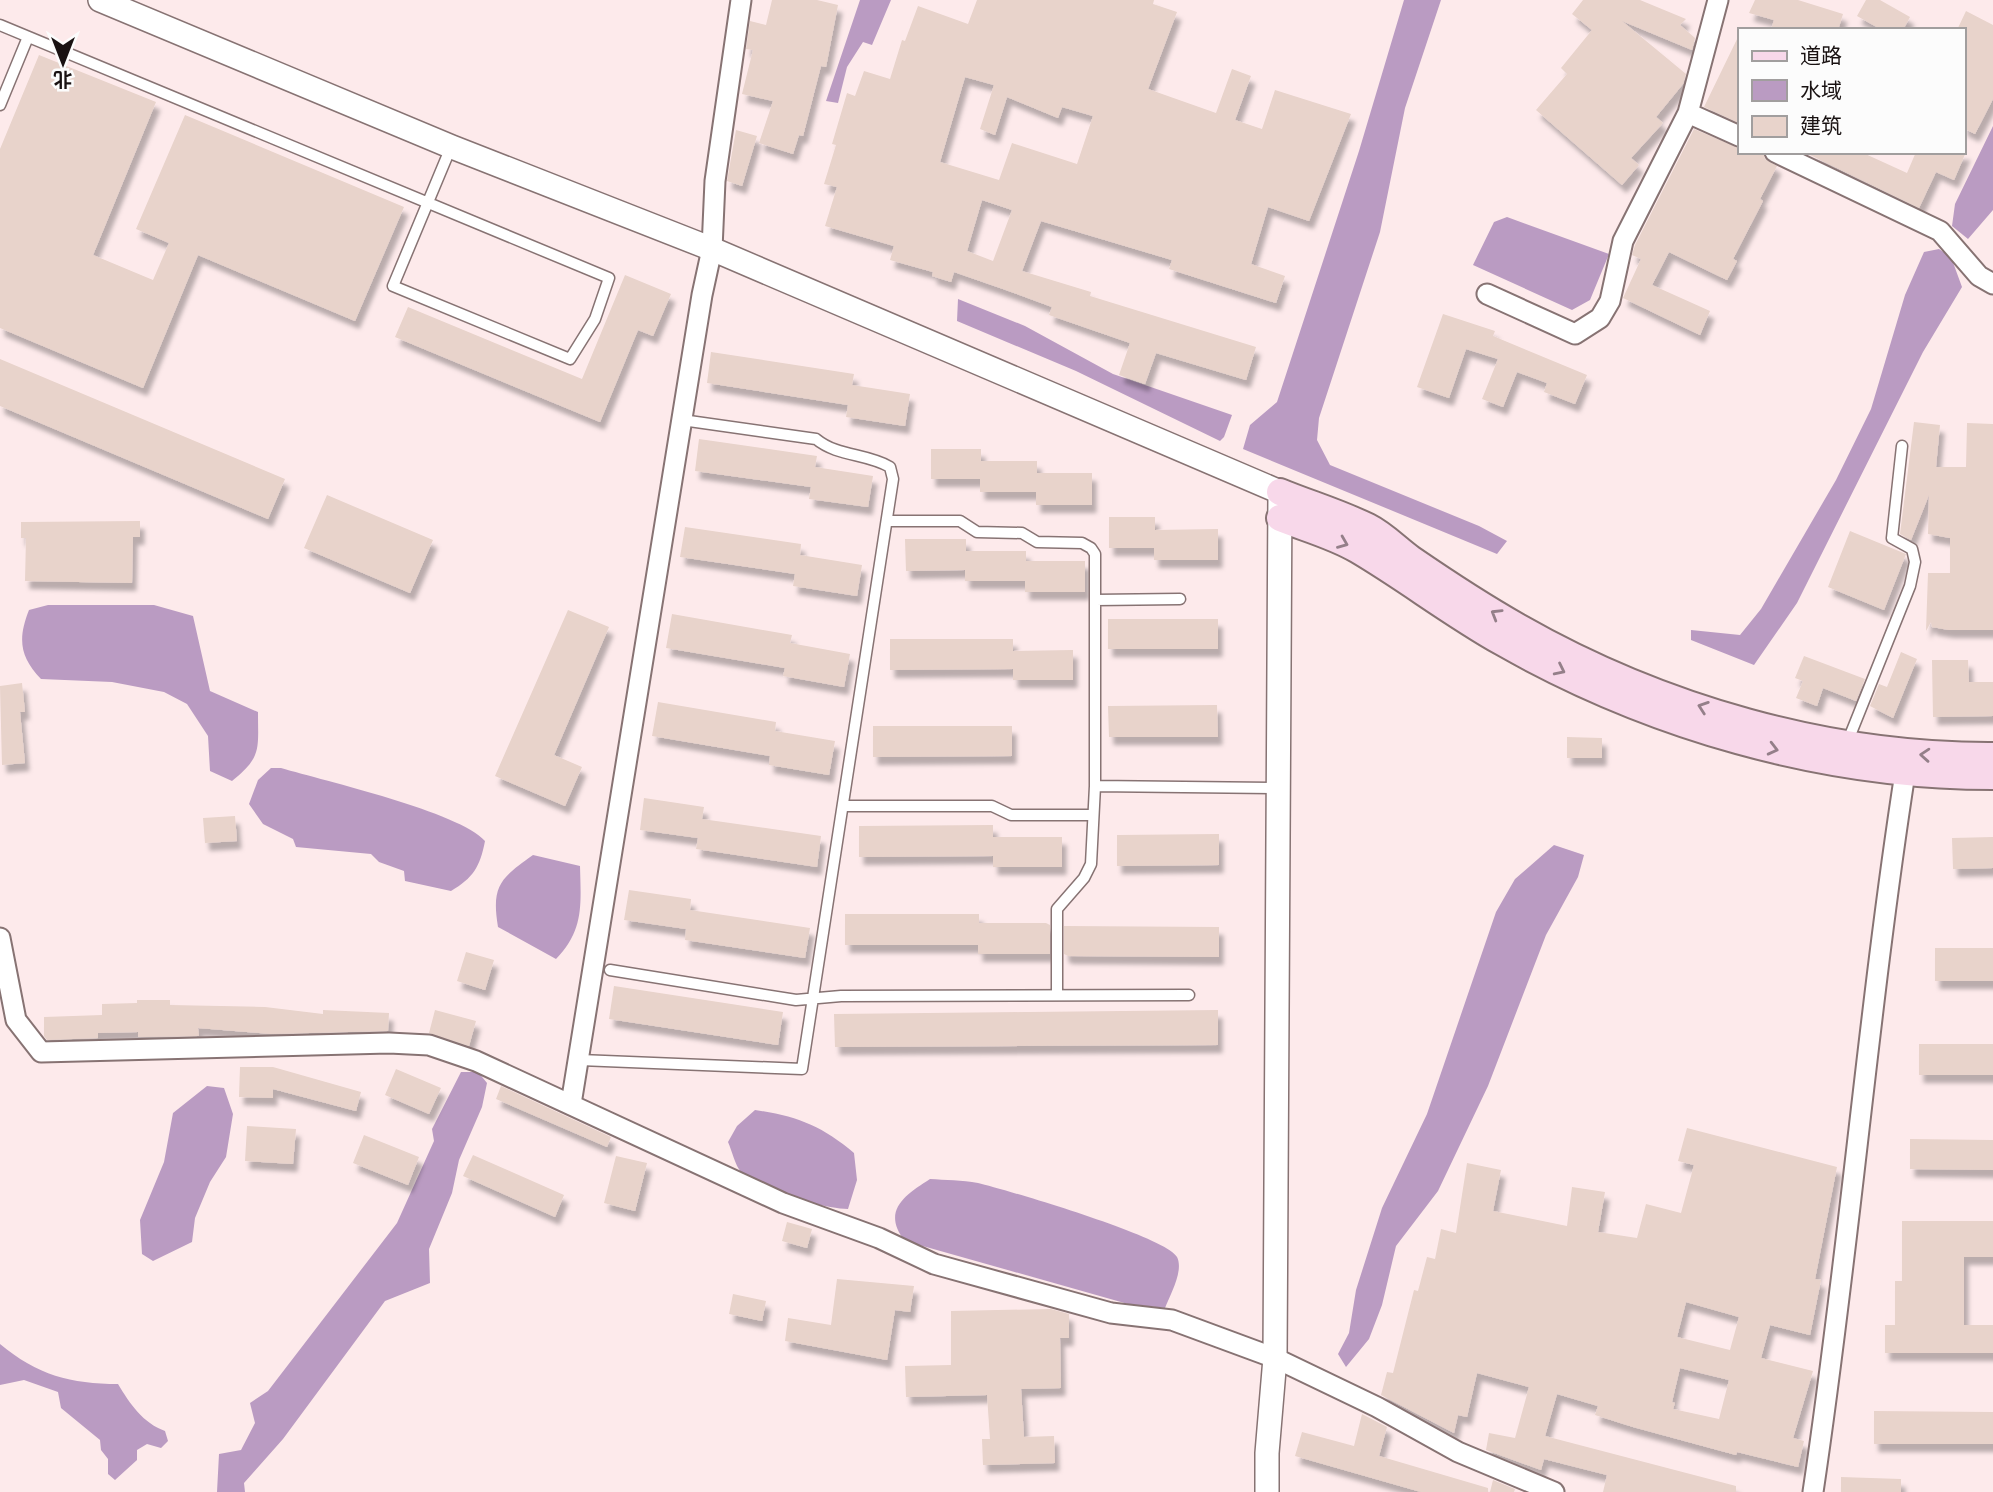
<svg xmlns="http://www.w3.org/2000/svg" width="1993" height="1492" font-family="Jost,'Noto Sans SC',sans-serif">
<defs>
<filter id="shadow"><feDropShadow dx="4.5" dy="8" stdDeviation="2" flood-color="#0004"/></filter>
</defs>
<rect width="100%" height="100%" fill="#fdeaeb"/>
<path fill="#ba9bc2" d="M860 0H891L872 45 863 42 847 67 838 103 826 101Z
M1404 0H1441L1405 108 1380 232 1319 418 1317 440 1330 465 1479 526 1507 541 1497 554 1243 449 1250 425 1277 402 1359 151Z
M1993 126V210L1968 239 1952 226 1955 204Z
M1507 217 1609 254 1590 300 1572 310 1473 265 1494 222Z
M1939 249 1951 257 1962 287 1923 352 1797 603 1754 665 1691 640V630L1740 635 1761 609 1836 480 1871 409 1905 295 1924 252Z
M958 299 1025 326 1113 374 1232 415 1224 437 1220 441 1076 371 957 321Z
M48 605H154L193 616 210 691 258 712C258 749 262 757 232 781L210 771 208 736 187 704 164 692 112 682 41 679C19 656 18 638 29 610Z
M271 768H281C325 781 460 812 485 841 480 867 473 878 451 891L405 881 404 871 379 862 371 854 296 847 293 839 263 824 249 804 258 780Z
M1554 845 1584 855 1578 877 1546 935 1488 1086 1438 1191 1396 1246 1382 1305 1369 1339 1346 1367 1338 1354 1349 1333 1356 1290 1382 1208 1427 1114 1496 912 1515 879Z
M533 855 580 866C581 905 584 930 556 959L498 927C491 885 501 878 533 855Z
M461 1072H478L487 1083 482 1107 459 1160 452 1193 429 1249 430 1283 385 1301 283 1439 244 1483 245 1492H217L219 1454 241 1450 255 1423 250 1403 268 1391 397 1223 434 1141 432 1129Z
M207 1086 224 1088 233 1114 226 1157 210 1182 195 1218 192 1242 153 1261 142 1254 140 1220 164 1162 173 1113Z
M755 1110C797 1116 822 1126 854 1153L857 1180 848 1209C823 1208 757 1191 741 1172 735 1165 732 1151 728 1142L737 1126Z
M930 1179C945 1180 962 1180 978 1183 1007 1190 1167 1237 1177 1257 1184 1271 1170 1295 1165 1308L1128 1304 905 1241C881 1211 905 1195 930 1179Z
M0 1344C37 1375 71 1384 118 1384 130 1404 143 1423 165 1431L168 1441 161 1448 147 1444 137 1450V1460L115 1480 108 1474V1459L101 1450 100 1440 61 1408 58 1392 24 1380 0 1385Z"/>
<path fill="#e8d3cb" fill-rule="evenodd" filter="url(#shadow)" d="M772 0H817L838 5 826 67 821 66 803 136 799 135 793 154 759 143 773 101 742 94 753 50 746 49 750 21 766 25Z
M977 0H1154L1153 4 1177 12 1148 89 1216 113 1232 69 1251 76 1235 120 1262 129 1275 90 1351 114 1309 221 1268 207 1251 264 1285 276 1276 303 1169 269 1172 260 1041 221 1022 271 1091 292 1090 296 1256 347 1246 380 1156 353 1145 384 1119 375 1130 343 1049 315 1052 307 1003 289 954 272 951 282 932 276 933 272 890 260 894 246 825 226 837 187 824 184 836 145 832 144 847 93 855 96 864 71 890 79 902 40 905 41 918 6 968 24ZM965 77 994 85 980 129 995 135 1007 97 1058 118 1062 107 1093 116 1077 164 1012 143 999 180 940 162ZM982 200 1012 210 993 261 967 251Z
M1583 0H1640L1686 19 1680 25 1695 38 1692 50 1622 21 1686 74 1683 84 1656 117 1663 123 1631 158 1639 165 1622 185 1536 110 1567 74 1561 68 1592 30 1572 14Z
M1755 0H1798L1843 14 1838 30H1771L1774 20 1749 13Z
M1866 0H1880L1910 17 1903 30H1882L1857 16Z
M1966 11 1993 25V99L1975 134 1963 128V30H1957Z
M1739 35V123L1704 107Z
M39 55 156 102 93 255 153 280 169 243 136 229 185 115 404 207 355 321 198 255 143 388 0 328V149Z
M1694 129 1739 148V152H1763L1765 159 1777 166 1760 199 1763 201 1733 259 1737 261 1727 280 1669 252 1652 285 1710 311 1700 335 1623 298 1641 259 1632 255 1635 245Z
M736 130 757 136 742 186 727 181Z
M1804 152H1861L1907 173 1916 152H1966L1954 180 1936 172 1919 208Z
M625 275 671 294 653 336 638 330 600 422 395 337 408 307 582 379Z
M1443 314 1495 331 1493 336 1587 375 1575 404 1544 392 1547 383 1517 372 1503 407 1482 399 1498 359 1466 349 1449 398 1417 387Z
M711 352 854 374 852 385 910 394 905 426 846 417 848 405 707 383Z
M0 359 285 479 268 519 0 406Z
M1914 422 1940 425 1936 467H1966L1967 423 1993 424V630H1949L1932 627 1931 622 1926 631 1928 573H1950V538L1928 534 1929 495 1911 540 1900 534Z
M699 439 817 456 815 467 873 476 868 507 809 499 811 487 695 471Z
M931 449H981V461H1037V473H1092V505H1036V492H980V479H931Z
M327 495 433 540 410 593 304 548Z
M1109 517H1155V530L1218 529V560H1154V548H1109Z
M140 521V537H133L132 583 25 581 26 538H21V522Z
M685 527 801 544 800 555 862 565 857 596 793 586 795 574 680 557Z
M1850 531 1906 554 1884 610 1828 587Z
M905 539H966V551H1026V561H1085V592H1025V581H965V570L906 571Z
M568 610 609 627 554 755 582 767 565 806 495 776Z
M672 614 792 635 790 643 850 654 844 687 783 676 785 668 666 648Z
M1108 619H1218V649H1108Z
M890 639H1013V651L1073 650V680H1013V669L890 670Z
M1901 652 1917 659 1893 718 1870 706 1879 684 1887 687Z
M1804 656 1865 679 1856 701 1823 688 1817 706 1796 698 1803 681 1795 678Z
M1932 660H1968L1969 682H1993V716L1933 717Z
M22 683 25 712H20L25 763 2 765 0 686Z
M658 702 776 722 775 731 835 741 829 775 769 765 770 756 652 736Z
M1217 705 1218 737H1109L1108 706Z
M873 726H1012V756L873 757Z
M1567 737 1602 738V758H1567Z
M644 798 704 807 702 819 821 836 817 867 696 849 698 838 640 830Z
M235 816 237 841 205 843 203 818Z
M993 825V837H1062V867H993V856L859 857V826Z
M1219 834V865L1117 866V835Z
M1993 837V868L1953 869 1952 838Z
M629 890 691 899 690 910 810 928 805 958 685 940 686 929 624 920Z
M845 914H979V923H1046L1050 925V954H978V945H845Z
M1064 926 1219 927V957L1068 956 1064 954Z
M1935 948H1993V981H1935Z
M466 952 494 960 485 990 457 981Z
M614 986 783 1012 778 1045 609 1019Z
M137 1000H170V1005L265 1007 323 1014V1010L389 1013 388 1031 271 1034 198 1028 199 1036 138 1037V1032L98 1033V1038L47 1040 44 1036V1017L102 1015V1004L137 1003Z
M435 1010 476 1021 469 1046 429 1033Z
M1218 1010V1045L835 1047 834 1014Z
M1919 1044H1993V1075H1919Z
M240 1067H273L361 1092 356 1111 273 1089V1098L239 1097Z
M396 1069 441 1088 429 1114 385 1095Z
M501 1086 611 1137 607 1147 496 1099Z
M247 1126 296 1129 293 1164 245 1161Z
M1687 1128 1837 1167 1815 1279 1821 1280 1810 1335 1770 1325 1761 1358 1813 1371 1793 1438 1804 1441 1798 1467 1737 1452 1736 1455 1633 1427 1595 1415 1598 1406 1557 1394 1545 1436 1736 1486V1492H1603L1607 1475 1544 1459 1541 1470 1486 1450 1489 1433 1515 1438 1529 1387 1477 1373 1467 1417 1458 1415 1454 1433 1381 1395 1387 1372 1393 1373 1414 1290 1418 1291 1427 1257 1435 1259 1441 1229 1456 1233 1467 1163 1501 1170 1493 1211 1567 1226 1572 1187 1605 1192 1598 1232 1637 1238 1646 1204 1681 1213 1694 1165 1678 1161ZM1686 1302 1739 1317 1730 1350 1677 1337ZM1680 1368 1729 1380 1719 1419 1673 1409 1675 1403 1672 1402Z
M364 1135 419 1157 408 1185 353 1163Z
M1910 1139 1993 1140V1170L1910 1169Z
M473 1155 564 1195 555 1217 463 1176Z
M616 1156 647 1163 635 1211 604 1203Z
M1902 1221H1993V1257H1964V1325H1993V1353H1885V1325H1895V1281H1902Z
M787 1222 812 1229 807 1248 782 1241Z
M837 1279 914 1286 910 1312 895 1310 887 1360 785 1341 788 1318 831 1325Z
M733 1294 766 1301 762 1321 729 1314Z
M1051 1309 1069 1314V1338H1060L1061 1388 1021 1389 1024 1437 1054 1436 1055 1463 983 1465 982 1439H990L987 1395 906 1397 905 1366 951 1365V1311Z
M1874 1411 1993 1412V1444H1874Z
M1362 1414 1387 1427 1379 1456 1488 1488V1492H1421L1295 1456 1302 1432 1354 1446Z
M1841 1477 1901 1479V1492H1841Z
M1493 1480 1515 1489 1514 1492H1490Z"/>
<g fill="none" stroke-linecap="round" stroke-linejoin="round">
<g stroke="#877373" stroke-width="13">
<path id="service" d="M0 25 609 278 595 319 570 359 393 286 451 147
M0 105 28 37
M887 521H960L977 532 1022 533 1037 542 1082 543 1091 548 1095 554V786
M1095 600 1180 599
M1847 743 1910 586 1915 562 1912 549 1892 538 1902 446
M843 806H992L1011 815H1093
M610 970 796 1000 841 996 1189 995
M1057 994V909L1084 878 1091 864 1095 786 1278 788
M580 1060 802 1069 893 479 890 467C866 453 838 457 816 439L682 420"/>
</g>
<g stroke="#877373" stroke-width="23">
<path id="minor" d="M1688 113 1739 136
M1775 152 1940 231 1979 276 1993 284
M1487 294 1575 334 1600 318 1610 301 1623 241 1688 113 1718 0
M0 938 16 1020 41 1052 389 1043 429 1045 476 1061 783 1203 879 1238 934 1264 1111 1313 1172 1320 1275 1358 1377 1407 1458 1452 1554 1492
M571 1104 702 295 712 249 715 181 741 0
M1813 1492C1849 1253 1868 1012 1905 773"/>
</g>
<g stroke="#877373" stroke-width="26">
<path id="tertiary" d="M100 0 452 147 712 249 1280 492 1275 1358 1267 1453V1492"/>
</g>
<g stroke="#877373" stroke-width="30">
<path id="secondary" d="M1280 492C1309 504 1340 513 1368 527 1384 535 1397 549 1411 559 1446 583 1481 606 1518 627 1660 708 1829 757 1993 756
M1280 518C1305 528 1335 536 1358 550 1407 579 1452 614 1502 642 1650 726 1822 776 1993 776"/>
</g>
<use href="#service" stroke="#fff" stroke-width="10"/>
<use href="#minor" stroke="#fff" stroke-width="19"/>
<use href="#tertiary" stroke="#fff" stroke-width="23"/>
<use href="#secondary" stroke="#f8d8ea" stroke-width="26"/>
</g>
<defs><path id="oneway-chevron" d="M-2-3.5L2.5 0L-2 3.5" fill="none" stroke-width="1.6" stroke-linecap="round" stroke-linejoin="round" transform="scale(1.75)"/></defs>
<g stroke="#947f89">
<use href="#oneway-chevron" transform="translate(1343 543) rotate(22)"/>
<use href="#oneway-chevron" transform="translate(1496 614) rotate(-149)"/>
<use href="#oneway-chevron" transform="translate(1560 670) rotate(26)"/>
<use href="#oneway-chevron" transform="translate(1703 707) rotate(-161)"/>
<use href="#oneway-chevron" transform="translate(1773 749) rotate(14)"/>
<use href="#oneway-chevron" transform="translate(1925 755) rotate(-176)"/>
</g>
<rect x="1738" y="28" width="228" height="126" fill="#fcfcfc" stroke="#a19e9e" stroke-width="2"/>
<rect x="1752" y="51" width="35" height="10" fill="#f8d8ea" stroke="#a19e9e" stroke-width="2"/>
<text x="1800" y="63" font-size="21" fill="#191212">道路</text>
<rect x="1752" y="80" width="35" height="21" fill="#ba9bc2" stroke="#a19e9e" stroke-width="2"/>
<text x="1800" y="98" font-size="21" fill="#191212">水域</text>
<rect x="1752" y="116" width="35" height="21" fill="#e8d3cb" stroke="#a19e9e" stroke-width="2"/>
<text x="1800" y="133" font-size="21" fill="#191212">建筑</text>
<g transform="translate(63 63) rotate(180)" stroke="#fcfcfc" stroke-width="5" paint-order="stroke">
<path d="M0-5L12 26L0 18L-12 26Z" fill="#191212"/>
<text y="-10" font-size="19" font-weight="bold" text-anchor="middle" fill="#191212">北</text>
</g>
</svg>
